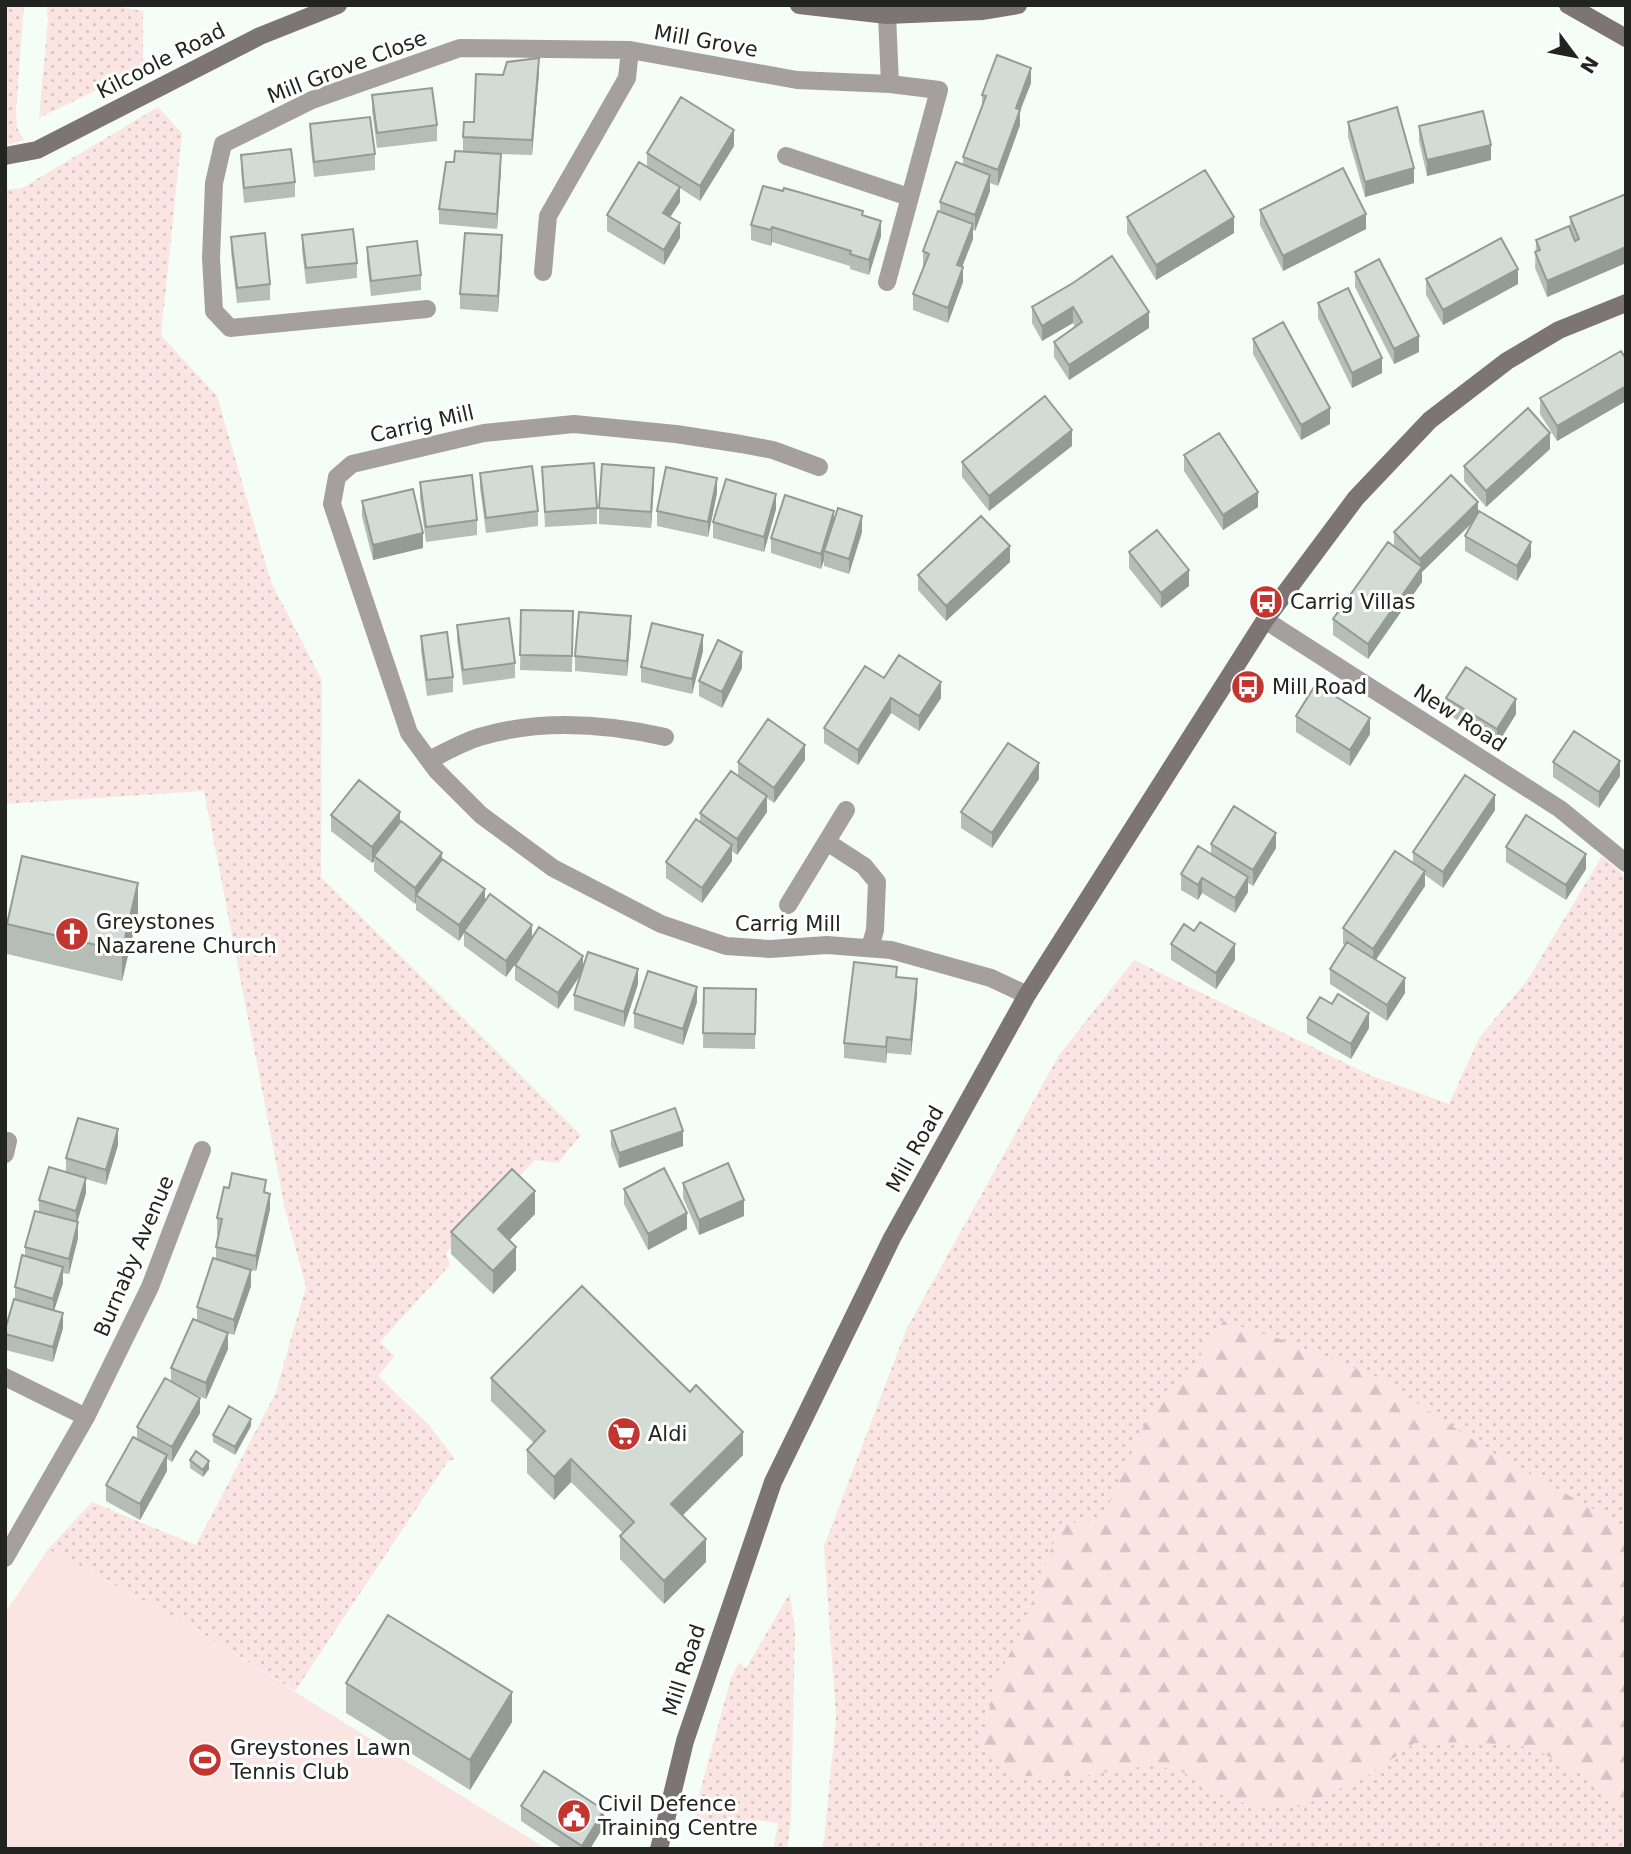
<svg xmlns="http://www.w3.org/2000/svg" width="1631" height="1854" font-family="'DejaVu Sans',sans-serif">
<defs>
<pattern id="grass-dots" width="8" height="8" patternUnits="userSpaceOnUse" patternTransform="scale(1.75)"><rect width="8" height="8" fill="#fae5e2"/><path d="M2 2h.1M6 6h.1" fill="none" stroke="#d6c4c2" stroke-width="1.8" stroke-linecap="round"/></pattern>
<pattern id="forest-firs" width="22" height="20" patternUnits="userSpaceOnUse" patternTransform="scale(1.75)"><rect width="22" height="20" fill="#fae5e2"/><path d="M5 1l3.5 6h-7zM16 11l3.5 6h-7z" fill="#d6c4c2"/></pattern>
</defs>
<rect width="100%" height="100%" fill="#f5fef6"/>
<path fill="url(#grass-dots)" d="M5 5 24 6 16 111 17 128 24 140 5 146Z
M46 5H109L143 11V65L140 69 39 118 48 20Z
M158 107 182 133 161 335 217 396 271 582 322 680 321 877 581 1135 558 1163 535 1160 446 1253 450 1265 380 1342 395 1356 378 1376 429 1425 455 1459 448 1461 295 1691 183 1622 48 1549 92 1502 196 1545 275 1394 306 1287 285 1209 204 791 5 804V190L22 188Z
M1602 856 1626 877V1849H823L836 1718 824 1546 907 1328 1059 1055 1134 960 1370 1075 1449 1104 1479 1038 1528 979Z
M790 1593 795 1631 791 1822 787 1849H773L778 1823 756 1820 751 1835 701 1826 695 1810 731 1678 739 1663 746 1668Z"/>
<path fill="url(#forest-firs)" d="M1223 1321 1283 1340 1377 1377 1501 1458 1626 1527V1810L1582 1775 1532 1747 1473 1742 1415 1743 1366 1777 1299 1807 1234 1802 1177 1769 1146 1766 1083 1776H1012L981 1746 996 1680 1021 1632 1061 1523 1101 1521 1151 1410 1187 1376Z"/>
<path fill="#fae5e2" d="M48 1549 183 1622 547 1849H5V1613Z"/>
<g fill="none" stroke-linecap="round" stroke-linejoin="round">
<path stroke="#a5a09f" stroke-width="18" d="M786 156 909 197
M543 272 548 216 627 78 630 50
M887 282 939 90 890 84
M427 309 230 328 214 311 211 258 214 183 223 144 312 100 460 48 630 50 797 80 890 84 887 15
M819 467 773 450 741 444 676 434 574 424 484 433 352 464 337 477 332 504 409 733 437 771 481 815 553 868 661 924 726 946 770 949 827 945 891 950 991 978 1027 995
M1265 620 1560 809 1626 863
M429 760C446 752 464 741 483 736 542 719 607 724 665 737
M827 842 864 866 877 882 875 930 870 948
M788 905 846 810
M5 1154 8 1141
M5 1377 86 1417
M5 1558 86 1417 150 1287 202 1150"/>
<path stroke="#7c7574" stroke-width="18" d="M799 5 887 15 983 11 1018 5
M1568 5 1626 38
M5 156 37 150 260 36 338 5
M659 1849 685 1741 773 1482 892 1238 1027 995 1265 620 1356 498 1430 420 1507 361 1559 330 1626 303"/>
</g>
<path fill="#b5bdb6" d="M539 73 532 155 501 154V169L497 229 439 224V209L454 162 463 152V137L503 75Z
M1031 83 1020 111V125L998 186 990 183V191L975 231 973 230V239L962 267 963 282 948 323 913 310V294L924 267H923V251L940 212V202L963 165V157L982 109V95Z
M372 95 437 125V141L377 148 372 111Z
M1348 122 1414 183 1365 197 1348 137Z
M310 124 375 154V170L314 177 310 140Z
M1419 126 1491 160 1427 176 1419 141Z
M734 146 700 201 680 188V202L670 217 680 238 664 265 607 231V215L647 167V153Z
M241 155 295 182V197L244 203 241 170Z
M1626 194V263L1547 297 1535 268 1536 240 1570 228V217Z
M1260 210 1366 229 1283 271 1260 225Z
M863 215 881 236 869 275 850 269V266L772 242 771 246 751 240V225Z
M1127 217 1234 233 1156 280 1127 233Z
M302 235 357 263V278L306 284 302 250Z
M231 237 270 284V300L237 303 231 252Z
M367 247 421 275V290L371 296 367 262Z
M502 251 498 312 460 309V294Z
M1355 272 1419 352 1394 364 1355 287Z
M1426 279 1518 284 1443 325 1426 295Z
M1073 283 1149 328 1069 380 1054 357V342L1075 327 1073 323 1042 341 1032 323V307Z
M1318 303 1382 373 1352 388 1318 318Z
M1253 339 1330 424 1301 440 1253 354Z
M1626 359V401L1557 441 1540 414V398Z
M1072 446 989 511 962 477V462Z
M1550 449 1486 507 1464 481V466Z
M1184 455 1258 507 1223 530 1184 471Z
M542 467 597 508V524L545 527Z
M480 473 538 511V526L486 533 480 488Z
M420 482 477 520V535L426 542 420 498Z
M654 483 651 528 599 524V508Z
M717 493 708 537 657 526V511Z
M362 501 423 548 373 560 362 517Z
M776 509 764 552 713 538V522Z
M1478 514 1531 557 1517 581 1465 551V536L1474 521 1422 572V582L1368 659 1333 635V619L1394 547V532Z
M834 518 862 532 849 574 824 566V560L821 569 771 553V538Z
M1129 552 1189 586 1161 608 1129 568Z
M1010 562 946 621 918 590V575Z
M521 610 573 611 572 672 520 670Z
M457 625 515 663V678L463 685 457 640Z
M631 632 627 676 575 671V656Z
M421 636 453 677V692L427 696 421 651Z
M703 651 692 694 641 682V667Z
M742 668 722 708 699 696V681Z
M884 678 941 698 919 731 891 713 858 765 824 743V728Z
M1446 698 1516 714 1497 745 1446 713Z
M1296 716 1370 734 1350 766 1296 732Z
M805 760 774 803 767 798V812L737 855 732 851V861L702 903 666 878V862L700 823V813L738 776V762Z
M1553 762 1620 776 1599 808 1553 777Z
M1039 779 992 848 961 828V812Z
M1495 810 1443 888 1425 875V886L1376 960 1405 993 1387 1021 1330 984V969L1345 945 1343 944V928L1413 863V852Z
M331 815 400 823 442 859 485 902 532 938 583 967 638 984 624 1027 574 1010V995L580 975 558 1009 515 980V964L506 977 464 946V933L459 941 416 910V902L415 904 374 871V861L372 863 331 831Z
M1211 844 1276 848 1253 886 1248 883V892L1235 913 1202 893 1198 900 1181 890V874L1211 854Z
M1506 847 1586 869 1566 900 1506 862Z
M138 913 122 981 7 954V924Z
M1171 944 1235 960 1216 989 1171 960Z
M897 977 917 994 911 1055 887 1053 886 1063 844 1058V1043Z
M704 988 756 989 755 1049 703 1048Z
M697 1002 683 1045 634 1028V1013Z
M1332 1004 1369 1028 1351 1059 1307 1033V1018Z
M611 1131 683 1146 619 1168 611 1146Z
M118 1145 106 1185 86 1179V1193L77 1222 78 1238 69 1274 63 1273V1283L54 1310 63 1328 53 1362 5 1350V1330L15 1300V1287L25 1256V1247L39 1212V1200L66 1172V1158Z
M683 1183 744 1216 699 1235 683 1198Z
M624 1189 687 1229 648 1250 624 1204Z
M266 1193 270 1209 256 1271 246 1269 251 1286 234 1335 225 1332 228 1349 206 1399 190 1392 200 1413 172 1462 167 1459V1471L140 1520 106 1501V1485L137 1439V1427L171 1381V1368L197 1320V1307L216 1259V1247L219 1234H217V1218Z
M535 1214 509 1240 516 1270 493 1294 451 1254V1232Z
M491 1378 743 1455 682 1516 706 1562 664 1604 620 1559V1536L623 1533 571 1482 554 1500 527 1473V1450L534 1443 491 1401Z
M251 1426 235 1455 213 1442V1435Z
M190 1460 209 1469 203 1477 190 1468Z
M346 1683 512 1722 470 1790 346 1713Z
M521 1806 604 1826 590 1849H563L521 1821Z"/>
<path fill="#949a94" d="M539 58V73L532 155V140Z
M1031 68V83L1020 111V125L998 186V170L1016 108Z
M734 130V146L700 201V186Z
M1491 145V160L1427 176V160Z
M501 154V169L497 229V214Z
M1414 168V183L1365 197V182Z
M990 175V191L975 231V215Z
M680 187V202L663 228V213Z
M1366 214V229L1283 271V256Z
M1234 217V233L1156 280V265Z
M881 221V236L869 275V260Z
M680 223V238L664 265V250Z
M973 224V239L957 280V265Z
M772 227V242L771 246V230Z
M502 235V251L498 312V296Z
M1626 247V263L1547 297V281Z
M963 267V282L948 323V308Z
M1518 269V284L1443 325V310Z
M1073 307V323L1042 341V326Z
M1149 312V328L1069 380V365Z
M1419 336V352L1394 364V349Z
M1382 358V373L1352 388V373Z
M1626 386V401L1557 441V426Z
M1330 408V424L1301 440V425Z
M1072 430V446L989 511V496Z
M1550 433V449L1486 507V491Z
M654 468V483L651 528V512Z
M717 478V493L708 537V522Z
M1258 492V507L1223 530V515Z
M776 494V509L764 552V537Z
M1478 502V517L1422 572V582L1368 659V644L1420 570V559Z
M834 511V526L824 551V560L821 569V554Z
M862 516V532L849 574V559Z
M423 533V548L373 560V545Z
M1531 542V557L1517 581V566Z
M1010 546V562L946 621V606Z
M1189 570V586L1161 608V593Z
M631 616V632L627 676V661Z
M703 635V651L692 694V679Z
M742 652V668L722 708V692Z
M941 682V698L919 731V716Z
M891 698V713L858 765V750Z
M1516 699V714L1497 745V729Z
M1370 718V734L1350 766V750Z
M805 745V760L774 803V788Z
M1620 761V776L1599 808V792Z
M1039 763V779L992 848V833Z
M1495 795V810L1443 888V872Z
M767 796V812L737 855V839Z
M400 812V827L374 856V861L372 863V847Z
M1276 833V848L1253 886V870Z
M732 845V861L702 903V888Z
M442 853V868L416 895V902L415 904V888Z
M1586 854V869L1566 900V885Z
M1425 871V886L1373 964V949Z
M1248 877V892L1235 913V898Z
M1202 878V893L1198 900V885Z
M138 883V913L122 981V951Z
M485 889V904L464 931V933L459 941V925Z
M532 925V940L506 977V961Z
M1235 944V960L1216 989V973Z
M583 956V971L558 1009V993Z
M638 969V984L624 1027V1012Z
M1405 978V993L1387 1021V1005Z
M917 979V994L911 1055V1040Z
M697 987V1002L683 1045V1029Z
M1369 1013V1028L1351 1059V1044Z
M887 1037V1053L886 1063V1047Z
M118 1129V1145L106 1185V1170Z
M683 1131V1146L619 1168V1153Z
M86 1178V1193L76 1226V1211Z
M535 1191V1214L498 1252V1229Z
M270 1194V1209L256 1271V1256Z
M744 1200V1216L699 1235V1220Z
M687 1213V1229L648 1250V1234Z
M78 1222V1238L69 1274V1259Z
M516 1247V1270L493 1294V1271Z
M63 1267V1283L53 1314V1299Z
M251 1270V1286L234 1335V1320Z
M63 1313V1328L53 1362V1347Z
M228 1333V1349L206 1399V1383Z
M200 1398V1413L172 1462V1447Z
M251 1419V1426L235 1455V1447Z
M743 1432V1455L671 1527V1504Z
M167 1455V1471L140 1520V1504Z
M571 1459V1482L554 1500V1477Z
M209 1461V1469L203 1477V1470Z
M706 1539V1562L664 1604V1581Z
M512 1692V1722L470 1790V1760Z
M604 1810V1826L590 1849H582V1846Z"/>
<path fill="#d3dcd4" stroke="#949a94" stroke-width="2" d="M997 55 1031 68 1016 108 1020 110 998 170 963 157 986 96 982 95Z
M539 58 532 140 463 137 464 122H474L476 74 503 75 507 62Z
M432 88 437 125 377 133 372 95Z
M681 97 734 130 700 186 647 153Z
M1397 107 1414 168 1365 182 1348 122Z
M1483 111 1491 145 1427 160 1419 126Z
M370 117 375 154 314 162 310 124Z
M291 149 295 182 244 188 241 155Z
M455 151 501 154 497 214 439 209 446 162H454Z
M639 162 680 187 663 213 680 223 664 250 607 215Z
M956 162 990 175 975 215 940 202Z
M1343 168 1366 214 1283 256 1260 210Z
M1205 170 1234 217 1156 265 1127 217Z
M763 186 783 191 784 188 802 193 863 211 862 215 881 221 869 260 850 254 851 251 772 227 771 230 751 225Z
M1626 194V247L1547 281 1535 252 1540 250 1536 240 1569 226 1575 241 1579 239 1570 217Z
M938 211 973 224 957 265 963 267 948 308 913 294 929 254 923 251Z
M353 229 357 263 306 268 302 235Z
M265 233 270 284 237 288 231 237Z
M465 233 502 235 498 296 460 294Z
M1501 238 1518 269 1443 310 1426 279Z
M417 241 421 275 371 281 367 247Z
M1112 256 1149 312 1069 365 1054 342 1082 322 1073 307 1042 326 1032 307 1073 283Z
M1379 259 1419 336 1394 349 1355 272Z
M1348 288 1382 358 1352 373 1318 303Z
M1283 322 1330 408 1301 425 1253 339Z
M1621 351 1626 359V386L1557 426 1540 398Z
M1045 396 1072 430 989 496 962 462Z
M1528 408 1550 433 1486 491 1464 466Z
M1219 433 1258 492 1223 515 1184 455Z
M594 463 597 508 545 512 542 467Z
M602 464 654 468 651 512 599 508Z
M532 466 538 511 486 518 480 473Z
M666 467 717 478 708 522 657 511Z
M472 475 477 520 426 527 420 482Z
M1451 475 1478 502 1420 559 1394 532Z
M726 479 776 494 764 537 713 522Z
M413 489 423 533 373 545 362 501Z
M785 495 834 511 821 554 771 538Z
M838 508 862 516 849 559 824 551Z
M1479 511 1531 542 1517 566 1465 536Z
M981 516 1010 546 946 606 918 575Z
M1157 530 1189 570 1161 593 1129 552Z
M1388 542 1422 567 1368 644 1333 619Z
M521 610 573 611 572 656 520 655Z
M579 612 631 616 627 661 575 656Z
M509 618 515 663 463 670 457 625Z
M652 623 703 635 692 679 641 667Z
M447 632 453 677 427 680 421 636Z
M718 640 742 652 722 692 699 681Z
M899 655 941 682 919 716 891 698 858 750 824 728 865 666 884 678Z
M1466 667 1516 699 1497 729 1446 698Z
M1316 684 1370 718 1350 750 1296 716Z
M768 719 805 745 774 788 738 762Z
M1574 731 1620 761 1599 792 1553 762Z
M1008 743 1039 763 992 833 961 812Z
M731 771 767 796 737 839 700 813Z
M1465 775 1495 795 1443 872 1413 852Z
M359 780 400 812 372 847 331 815Z
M1234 806 1276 833 1253 870 1211 844Z
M1526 815 1586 854 1566 885 1506 847Z
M696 819 732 845 702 888 666 862Z
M401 821 442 853 415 888 374 856Z
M1198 846 1248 877 1235 898 1202 878 1198 885 1181 874Z
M1395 851 1425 871 1373 949 1343 928Z
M22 856 138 883 122 951 7 924Z
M442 859 485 889 459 925 416 895Z
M490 894 532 925 506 961 464 931Z
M1200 922 1235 944 1216 973 1171 944 1184 924 1194 931Z
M539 927 583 956 558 993 515 965Z
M1347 942 1405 978 1387 1005 1330 969Z
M588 952 638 969 624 1012 574 995Z
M854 962 897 967 896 977 917 979 911 1040 887 1037 886 1047 844 1043Z
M648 971 697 987 683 1029 634 1013Z
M704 988 756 989 755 1034 703 1033Z
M1338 994 1369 1013 1351 1044 1307 1018 1320 997 1332 1004Z
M675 1108 683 1131 619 1153 611 1131Z
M78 1118 118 1129 106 1170 66 1158Z
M728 1163 744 1200 699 1220 683 1183Z
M49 1167 86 1178 76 1211 39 1200Z
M664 1168 687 1213 648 1234 624 1189Z
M512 1169 535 1191 498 1229 516 1247 493 1271 451 1232Z
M232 1173 266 1180 264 1192 270 1194 256 1256 216 1247 222 1219 217 1218 224 1187 229 1188Z
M35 1211 78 1222 69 1259 25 1247Z
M22 1255 63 1267 53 1299 15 1287Z
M213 1258 251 1270 234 1320 197 1307Z
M582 1286 690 1392 696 1385 743 1432 671 1504 706 1539 664 1581 620 1536 634 1522 571 1459 554 1477 527 1450 545 1431 491 1378Z
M14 1299 63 1313 53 1347 5 1334V1330Z
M193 1319 228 1333 206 1383 171 1368Z
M165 1378 200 1398 172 1447 137 1427Z
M229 1406 251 1419 235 1447 213 1435Z
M133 1437 167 1455 140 1504 106 1485Z
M196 1451 209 1461 203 1470 190 1460Z
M388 1615 512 1692 470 1760 346 1683Z
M544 1771 604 1810 582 1846 521 1806Z"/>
<defs>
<g id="bus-disc" transform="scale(1.75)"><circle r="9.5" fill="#c3352f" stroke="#fff"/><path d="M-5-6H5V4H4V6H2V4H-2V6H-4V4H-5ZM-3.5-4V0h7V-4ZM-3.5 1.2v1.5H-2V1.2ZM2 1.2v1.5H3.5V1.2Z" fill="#fff"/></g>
<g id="church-disc" transform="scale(1.75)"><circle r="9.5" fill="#c3352f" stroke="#fff"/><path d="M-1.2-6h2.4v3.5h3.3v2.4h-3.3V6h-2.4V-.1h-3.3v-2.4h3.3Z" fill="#fff"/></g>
<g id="supermarket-disc" transform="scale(1.75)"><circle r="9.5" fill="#c3352f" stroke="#fff"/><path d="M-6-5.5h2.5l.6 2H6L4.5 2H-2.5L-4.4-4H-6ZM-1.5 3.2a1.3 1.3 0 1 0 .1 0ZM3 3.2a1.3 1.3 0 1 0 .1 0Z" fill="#fff"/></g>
<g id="stadium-disc" transform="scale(1.75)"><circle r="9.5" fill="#c3352f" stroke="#fff"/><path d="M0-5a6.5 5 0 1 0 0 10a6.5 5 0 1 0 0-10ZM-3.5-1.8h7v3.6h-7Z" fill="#fff"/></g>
<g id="civic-disc" transform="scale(1.75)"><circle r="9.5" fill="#c3352f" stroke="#fff"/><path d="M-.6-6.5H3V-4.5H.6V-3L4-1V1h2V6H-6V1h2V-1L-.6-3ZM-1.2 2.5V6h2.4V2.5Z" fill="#fff"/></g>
</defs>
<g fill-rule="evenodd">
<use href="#bus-disc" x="1266" y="602"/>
<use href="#bus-disc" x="1248" y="687"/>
<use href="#church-disc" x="72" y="934"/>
<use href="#supermarket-disc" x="624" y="1434"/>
<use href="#stadium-disc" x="205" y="1760"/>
<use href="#civic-disc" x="574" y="1816"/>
</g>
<g text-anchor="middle" stroke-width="6" stroke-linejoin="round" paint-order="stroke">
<g font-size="21" fill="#212421" stroke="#fff">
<text transform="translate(706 41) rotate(10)" y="7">Mill Grove</text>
<text transform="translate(161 61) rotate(-27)" y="7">Kilcoole Road</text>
<text transform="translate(347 67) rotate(-21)" y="7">Mill Grove Close</text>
<text transform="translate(422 424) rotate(-13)" y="7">Carrig Mill</text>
<text transform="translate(1460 718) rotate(33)" y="7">New Road</text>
<text x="788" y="931">Carrig Mill</text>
<text transform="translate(915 1149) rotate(-61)" y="7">Mill Road</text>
<text transform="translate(134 1256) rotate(-67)" y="7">Burnaby Avenue</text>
<text transform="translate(684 1670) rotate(-72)" y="7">Mill Road</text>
</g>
<g font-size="21" fill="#212421" stroke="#fff" text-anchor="start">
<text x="1290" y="609">Carrig Villas</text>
<text x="1272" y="694">Mill Road</text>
<text x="96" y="929">Greystones<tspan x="96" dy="24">Nazarene Church</tspan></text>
<text x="648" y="1441">Aldi</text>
<text x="230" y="1755">Greystones Lawn<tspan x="230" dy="24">Tennis Club</tspan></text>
<text x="598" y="1811">Civil Defence<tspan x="598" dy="24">Training Centre</tspan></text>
</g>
</g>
<rect width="1631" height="1854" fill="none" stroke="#212421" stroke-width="14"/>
<g transform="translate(1575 56) rotate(122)" stroke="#ffffff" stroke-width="5" paint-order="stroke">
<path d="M0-5L12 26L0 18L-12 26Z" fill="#212421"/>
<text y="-10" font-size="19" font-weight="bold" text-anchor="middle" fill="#212421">N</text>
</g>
</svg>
